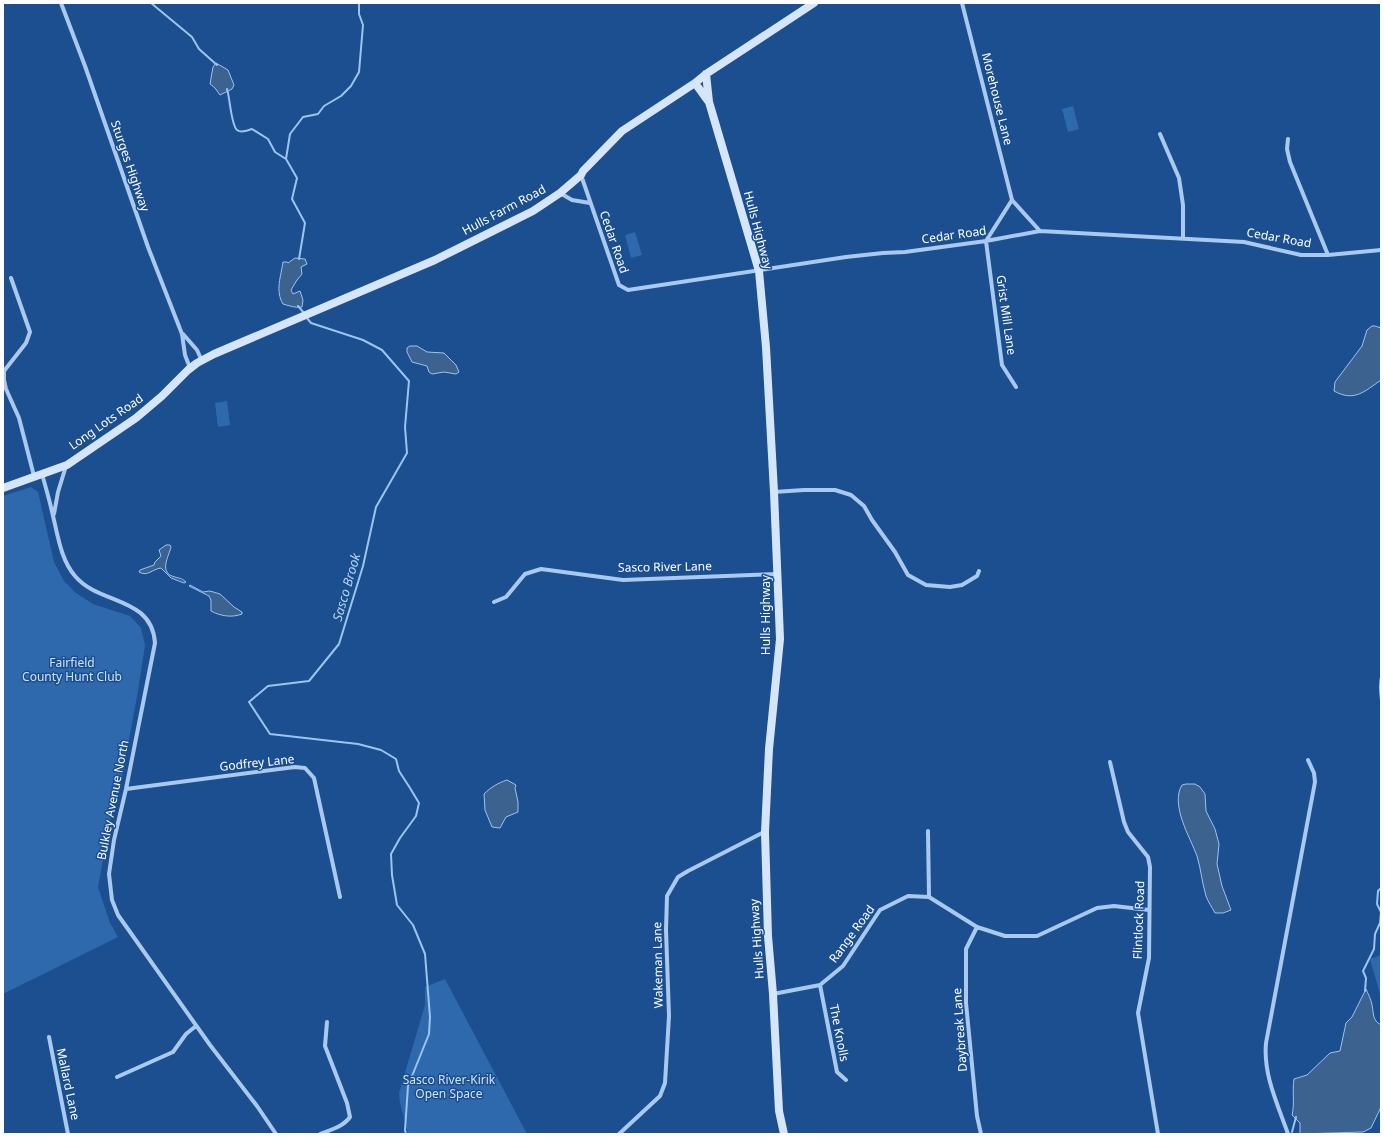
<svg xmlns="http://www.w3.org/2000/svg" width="1384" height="1137" font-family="'Noto Sans',sans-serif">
<rect width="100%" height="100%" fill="#1b4f8f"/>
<path fill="#2e69ad" d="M1073 106 1079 129 1068 132 1062 109Z
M635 232 642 255 631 258 625 235Z
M227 401 230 425 218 427 215 403Z
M31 487 38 492 54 562 64 581 76 593 93 604 130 616 141 628 145 645 138 691 122 777 113 806 98 887 110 923 118 937 3 994V496Z
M1381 955V998L1370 959Z
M445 979 527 1134H408L400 1103 399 1093 425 1005V987Z"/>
<path fill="#3c6290" stroke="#9cc4f0" d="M216 63 228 70 234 85 232 89 220 95 215 88 210 84 213 67Z
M295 258 305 259 307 264 301 267 302 274 297 280 291 290 293 294 300 291 303 300 302 307C295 308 290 306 283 304 275 291 281 276 283 262H287L288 263Z
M1372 326H1375L1381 328V380C1364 392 1354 402 1334 391L1335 382 1362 346 1367 330Z
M410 346H417L427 352 444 353 456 365 459 372 456 374 444 372 432 374 429 372 427 366 412 362 407 352V348Z
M166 545H170L171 547C169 556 158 573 175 577 181 579 180 577 186 582L184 583 171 578 161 568C152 569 148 577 139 572L140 570 154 565 155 562 161 556 159 550Z
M190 585 203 592 210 591 220 594 234 607 242 612V614C232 618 220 616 211 611V600L209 596 189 586Z
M507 780 516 785 515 788 518 802V812L506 817 500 828 492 827 485 810 484 794C491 787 498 783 507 780Z
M1186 784H1195L1200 787 1205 794 1206 811 1215 829 1219 844 1217 864 1222 886 1231 910 1223 913H1215C1212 907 1208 902 1206 896 1202 883 1201 869 1197 856 1190 837 1170 805 1182 785Z
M1366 989C1368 994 1371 999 1372 1005 1374 1014 1372 1020 1381 1025V1107L1371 1128 1363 1132 1300 1134V1123L1292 1115C1295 1103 1292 1091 1294 1079L1307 1075 1330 1053 1340 1051 1346 1023 1352 1017Z"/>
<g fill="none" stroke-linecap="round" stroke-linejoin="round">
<path stroke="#9cc4f0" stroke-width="2" d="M151 3 192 37 199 49 217 65
M227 89C230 98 231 125 237 130 241 133 247 131 252 129L268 139 275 152 286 159 297 178 292 199 305 223 299 259
M286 159 290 134 303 117 318 114 324 106 341 96 351 86 359 72 363 25 359 14V3
M298 306 304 313
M306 317 311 323 363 340 382 350 409 381 405 427 407 453 376 507 363 566 339 644 309 681 268 686 249 702 270 734 358 744 381 750 396 759 399 771 410 788 419 803 416 816 400 838 391 854 392 875 397 905 413 925 425 954 430 1017 429 1034 408 1086 405 1130 406 1134
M1381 677C1379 685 1380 693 1381 700
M1365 991 1366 978 1363 971 1374 949 1375 934 1380 923 1381 912 1377 904 1378 891 1381 888
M1292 1132 1296 1117"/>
<path stroke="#a9c9ee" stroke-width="4" d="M61 3 85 66 148 247 182 334 185 355 190 368
M962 3 1012 200 1040 231
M1160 134 1179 178 1183 205V237
M1288 139 1287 149 1290 162 1328 255
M581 175 619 285 628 290 846 257 883 253 905 252 986 241 1040 231 1244 242 1301 255H1328L1381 250
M560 193 572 200 590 203
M1012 200 986 241 1002 365 1016 387
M11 278 30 332 26 343 4 371V380L6 389 19 418 34 476
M183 334 197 350 202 361
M42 474C46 488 50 502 53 516 58 536 61 560 75 576 99 605 152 596 155 643L126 789 114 840 109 874 112 900 118 915 210 1045 257 1106 276 1134
M774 492 804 490H835L851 495 864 506 872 520 895 552 908 575 926 585 950 587 962 585 977 576 979 571
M54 514 58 492 66 466
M494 602 506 597 525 574 541 569 623 580 778 574
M1110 762 1124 822 1128 832 1148 857 1150 867 1149 958 1138 1013 1158 1134
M126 789 295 767 305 768 314 778 340 897
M928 831 929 897
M977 927 966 949V1003L977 1116 981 1134
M820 985 837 1072 846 1080
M773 994 820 985 843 966 880 910 908 896 929 897 977 927 1005 936H1037L1097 908 1114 906 1149 910
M49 1037 68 1134
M117 1077 173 1052 186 1034 196 1026
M320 1134C330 1130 343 1127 350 1117L347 1103 325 1046 327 1022
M619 1134 660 1096 665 1083 669 1016 666 930 667 896 678 877 688 871 764 832
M1288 1134C1278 1105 1263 1075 1266 1043L1315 782 1314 773 1308 760"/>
<path stroke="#d6e6fa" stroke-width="8" d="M706 74 709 102 759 271 766 347 774 492 780 639 769 749 765 832 768 936 773 994 779 1111 784 1134
M695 83 708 101
M3 488 67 465 136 418 162 396 188 370 197 363 214 354 435 260 533 211 560 193 581 175 583 171 622 131 695 83 706 74 814 3"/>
</g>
<g text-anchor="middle" stroke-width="3" stroke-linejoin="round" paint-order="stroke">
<g font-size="12" fill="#fff" stroke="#1b4f8f">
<text transform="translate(997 99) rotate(76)" y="4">Morehouse Lane</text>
<text transform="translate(130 166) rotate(71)" y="4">Sturges Highway</text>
<text transform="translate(504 210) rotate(-28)" y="4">Hulls Farm Road</text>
<text transform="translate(758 230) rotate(75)" y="4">Hulls Highway</text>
<text transform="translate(954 235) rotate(-8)" y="4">Cedar Road</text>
<text transform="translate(1279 238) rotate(10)" y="4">Cedar Road</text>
<text transform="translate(614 242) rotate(71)" y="4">Cedar Road</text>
<text transform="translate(1006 315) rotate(82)" y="4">Grist Mill Lane</text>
<text transform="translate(106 422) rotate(-35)" y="4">Long Lots Road</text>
<text transform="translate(665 567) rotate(-1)" y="4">Sasco River Lane</text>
<text transform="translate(766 615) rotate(-90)" y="4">Hulls Highway</text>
<text transform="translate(257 763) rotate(-6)" y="4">Godfrey Lane</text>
<text transform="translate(113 800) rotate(-79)" y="4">Bulkley Avenue North</text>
<text transform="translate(1139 920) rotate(-88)" y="4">Flintlock Road</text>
<text transform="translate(852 934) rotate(-54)" y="4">Range Road</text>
<text transform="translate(757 939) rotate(-94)" y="4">Hulls Highway</text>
<text transform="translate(658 965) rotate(-91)" y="4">Wakeman Lane</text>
<text transform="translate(960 1030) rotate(-94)" y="4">Daybreak Lane</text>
<text transform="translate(839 1033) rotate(79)" y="4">The Knolls</text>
<text transform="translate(68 1084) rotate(78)" y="4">Mallard Lane</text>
</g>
<g font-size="12" fill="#cfe3fa" stroke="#1b4f8f">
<text x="72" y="667">Fairfield<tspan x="72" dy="14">County Hunt Club</tspan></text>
<text x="449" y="1084">Sasco River-Kirik<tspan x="449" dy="14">Open Space</tspan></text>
</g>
<g font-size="13" font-style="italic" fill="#b5d3f5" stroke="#1b4f8f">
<text transform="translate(346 587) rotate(-74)" y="5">Sasco Brook</text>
</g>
</g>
<rect width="1384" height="1137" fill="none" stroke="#ffffff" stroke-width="8"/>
</svg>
